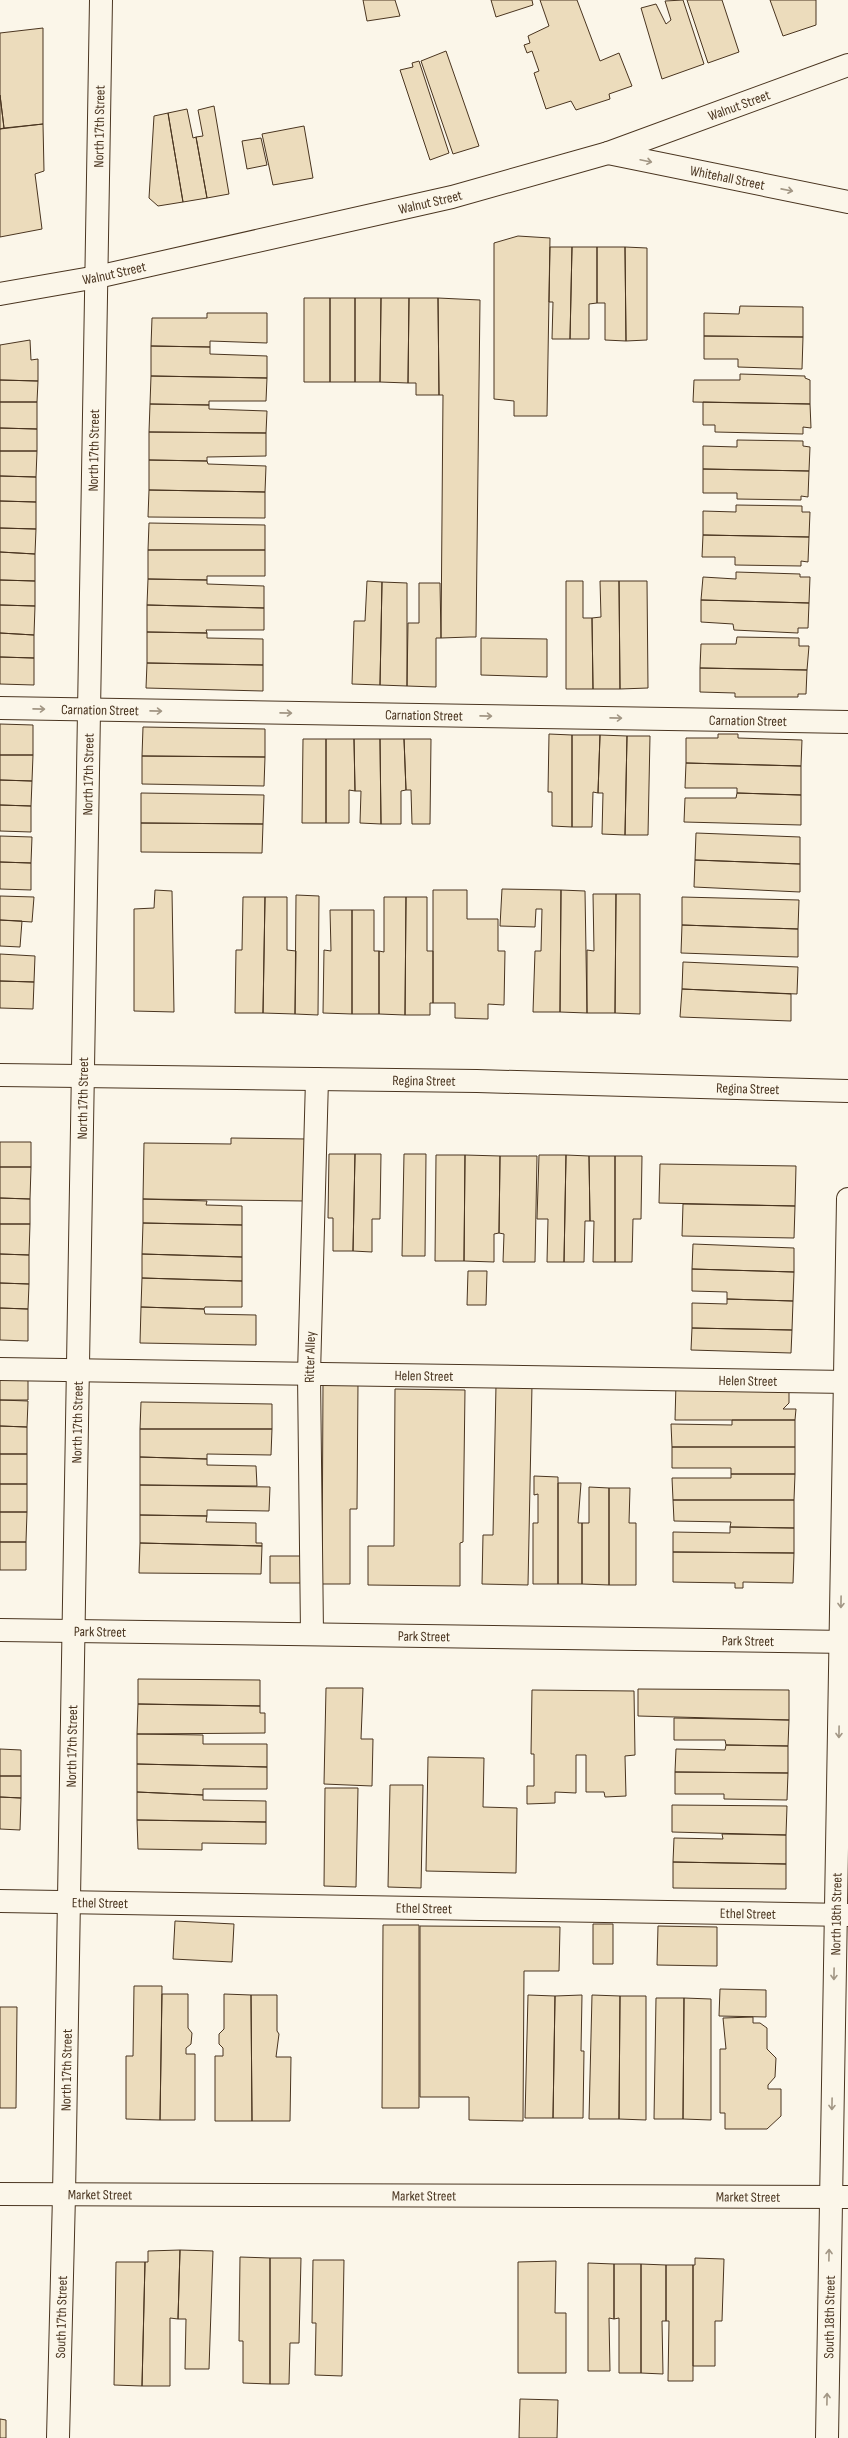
<svg xmlns="http://www.w3.org/2000/svg" width="848" height="2438" font-family="'Sofia Sans Condensed',sans-serif">
<rect width="100%" height="100%" fill="#fbf6e9"/>
<path fill="#ecdcbc" stroke="#4a3520" d="M363 0H395L400 16 367 21Z
M491 0H532L533 5 496 17Z
M540 0H577L600 61 619 53 632 86 609 94 610 99 576 110 571 101 546 109 534 73 539 71 532 51 527 53 524 45 530 43 528 36 549 26Z
M683 0 704 64 662 79 641 8 656 4 666 24 671 20 665 1Z
M687 0H722L739 52 708 63Z
M770 0H816V25L783 36Z
M43 28V124L4 128 0 95V33Z
M446 51 479 146 453 154 421 61Z
M419 61 449 153 430 160 400 70 413 67 412 63Z
M0 95 4 128 0 129Z
M214 106 229 194 207 198 196 137 203 136 198 110Z
M187 109 193 138 196 137 207 198 183 202 168 113Z
M168 113 183 202 158 206 149 198 154 116Z
M43 124 44 171 35 174 42 229 0 237V129Z
M304 126 313 178 273 185 262 134Z
M261 138 267 165 247 169 242 141Z
M518 236 550 238 547 416H514V401L494 399V243Z
M550 247H572L570 339H552L553 302H549Z
M572 247H597V303L589 304V339H570Z
M597 247H625L626 341 605 340V303H597Z
M625 247 647 248V340L626 341Z
M304 298H330V382H304Z
M330 298H355V382H330Z
M355 298H381L380 382H355Z
M381 298H409L408 383 380 382Z
M409 298H438L439 395H416V383H408Z
M438 298 480 300 476 637H470L441 638 443 395H439Z
M740 306 803 307V337L704 336V313L739 314Z
M207 313H267V343L210 341V347L151 346 152 318H207Z
M704 336 803 337 802 369 738 367V359H704Z
M30 340 31 360 38 359V381L0 380V345Z
M151 346 210 347V354L267 356V378L151 376Z
M740 374 805 376V378L810 380V404L693 402 694 380H740Z
M151 376 267 378 266 401H209V405L150 404Z
M0 380 38 381 37 402H0Z
M0 402H37V429L0 428Z
M703 402 810 404 811 428 803 427V434L715 432V425H703Z
M150 404 209 405V409L267 411 266 433 149 432Z
M0 428 37 429V451H0Z
M149 432 266 433V456L207 457V461L149 460Z
M737 440 803 441V446L810 447 809 471 703 469V446L737 447Z
M0 451H37L36 477 0 476Z
M149 460 207 461 208 464 266 466 265 492 149 490Z
M703 469 809 471 808 497 801 496V500L737 499V493H703Z
M0 476 36 477V502L0 501Z
M149 490 265 492V518L148 517Z
M0 501 36 502V529L0 528Z
M736 505 802 506V512H810L809 537 703 535V511L736 512Z
M149 523 265 525V550H148Z
M0 528 36 529 35 554 0 552Z
M703 535 809 537 808 562 801 561V566L735 565V557H702Z
M148 550H265V576H207V580L148 579Z
M0 552 35 554V581L0 580Z
M736 572 800 574V577H810L809 603 701 600 703 577 736 579Z
M148 579 207 580V584L264 586V608L147 605Z
M0 580 35 581V606L0 605Z
M367 581 382 582 380 685 352 684 354 621H365Z
M566 581H583V618H592L593 689H566Z
M600 581H619L620 689H593L592 618 601 617Z
M619 581H647L648 688 620 689Z
M382 582 407 583V686L380 685Z
M419 583H440L441 638H436V687L407 686 408 623H419Z
M701 600 809 603 808 628H798V633L734 630 733 624 701 622Z
M0 605 35 606 34 635 0 633Z
M147 605 264 608V630H206L207 633 147 632Z
M147 632 207 633V638L263 639V665L147 663Z
M0 633 34 635V658L0 657Z
M737 637 799 638V646H809L807 670 700 668 701 644H736Z
M481 638 547 639V677L481 675Z
M0 657 34 658V685L0 684Z
M147 663 263 665V691L146 688Z
M700 668 807 670 806 694H798V697H735V693L700 692Z
M0 724 33 725V755H0Z
M143 727 265 729V757L142 756Z
M549 734 572 735V827L552 826V792H548Z
M718 734H738V738L802 740 801 766 686 763V738H718Z
M572 735H600L598 793 593 792 592 827H572Z
M600 735 627 736 625 835 602 834 603 793H598Z
M627 736H650L648 835H625Z
M303 739H326V823H302Z
M326 739H354L355 791 349 790V823H326Z
M354 739H380L381 824 360 823 361 791H355Z
M380 739H404L406 790 401 791V824H381Z
M404 739H431L430 824H412L411 790H406Z
M0 755H33L32 781 0 780Z
M142 756 265 757 264 786 142 784Z
M686 763 801 766V795L737 793V788H685Z
M0 780 32 781 31 806 0 805Z
M141 793 264 795 263 824 141 823Z
M737 793 801 795V825L684 822 685 798H736Z
M0 805 31 806V832L0 831Z
M141 823 263 824 262 853 141 852Z
M696 833 800 837V864L695 860Z
M0 836 32 837 31 863 0 862Z
M695 860 800 864V892L694 887Z
M0 862 31 863V890L0 889Z
M502 889 561 890 560 1012H533L535 951H541L542 909H536L535 927 500 926Z
M155 890 172 891 174 1012 134 1011V909L154 908Z
M433 890H467V919H498V951H505L504 1005 488 1004V1019L455 1018V1003H433Z
M561 890 585 891 587 1013 560 1012Z
M593 894H616L615 1013H587V950L594 951Z
M616 894H640V1014L615 1013Z
M296 895 319 896 318 1015 295 1014Z
M0 896 34 897 32 922 0 920Z
M243 897H265L263 1013H235L236 950H242Z
M265 897H287V950L296 951 295 1014 263 1013Z
M384 897H406L405 1015 379 1014V951L384 952Z
M406 897H427V951H433V1003H430V1015H405Z
M682 897 799 900 798 929 682 925Z
M330 910H352V1014L323 1013 324 950 331 951Z
M352 910H374V951H379V1014H352Z
M0 920 22 921 20 947 0 946Z
M682 925 798 929V957L681 953Z
M0 954 35 956 34 982 0 981Z
M683 962 798 967 797 994 682 989Z
M0 981 34 982 33 1009 0 1008Z
M682 989 791 994V1021L680 1017Z
M231 1138 307 1139 305 1201 143 1199 144 1143 231 1144Z
M0 1142H31V1167H0Z
M329 1154H355L353 1251H333V1218H328Z
M355 1154H381L380 1219H372V1252L353 1251Z
M404 1154H426L425 1256H402Z
M436 1155H465L464 1261H435Z
M465 1155 500 1156 499 1233 494 1234V1262L464 1261Z
M539 1155H566L564 1262H547L548 1219H537Z
M566 1155 589 1156 590 1221H585L584 1262H564Z
M500 1156H537L535 1262H503L504 1234 499 1233Z
M589 1156H615V1262H593L594 1221H590Z
M615 1156H642L641 1219H633L632 1262H615Z
M660 1164 796 1166 795 1206 659 1203Z
M0 1167H31L30 1199 0 1198Z
M0 1198 30 1199V1224H0Z
M143 1199 207 1201 206 1205 242 1206V1225L143 1223Z
M683 1204 795 1206 794 1238 682 1236Z
M143 1223 242 1225V1257L142 1254Z
M0 1224H30L29 1255 0 1254Z
M693 1244 794 1248V1272L692 1269Z
M0 1254 29 1255V1284L0 1283Z
M142 1254 242 1257V1281L142 1278Z
M692 1269 794 1272 793 1301 727 1299V1292L692 1291Z
M468 1271H487L486 1305H467Z
M142 1278 242 1281V1307H205L204 1309 141 1307Z
M0 1283 29 1284 28 1309 0 1308Z
M727 1299 793 1301 792 1330 692 1328V1303L727 1304Z
M141 1307 204 1309 205 1314 256 1315V1345L140 1343Z
M0 1308 28 1309V1341L0 1340Z
M692 1328 792 1330 791 1353 691 1350Z
M0 1372 28 1373V1400H0Z
M323 1383H358L357 1509H350V1584H322Z
M676 1383 785 1388 789 1393V1403L783 1409H796L795 1420H675Z
M496 1385H532L528 1585 482 1584 483 1535H493Z
M395 1389 465 1390 463 1542 460 1543V1586L368 1585V1546H394Z
M0 1400 28 1401 27 1427 0 1426Z
M141 1402 272 1404V1429H140Z
M732 1420H795V1447H672L671 1424 732 1425Z
M0 1426 27 1427V1454H0Z
M140 1429H272L271 1455 207 1454V1459L140 1457Z
M672 1447H795V1474H731V1468H672Z
M0 1454H27V1484H0Z
M140 1457 207 1459V1465L256 1466 257 1486 140 1485Z
M731 1474H795L794 1500H673L672 1478H731Z
M534 1476 558 1477V1584H533V1523H538V1494L534 1495Z
M558 1483H581L578 1523H582V1584H558Z
M0 1484H27V1512H0Z
M140 1485 270 1487 269 1511 207 1510V1516L140 1515Z
M589 1487 609 1488V1585L582 1584V1523H589Z
M609 1488H630L629 1523H636V1585H609Z
M673 1500H794V1528L730 1527 731 1522 674 1521Z
M0 1512H27L26 1542H0Z
M140 1515 207 1516 206 1522 256 1523V1543H262V1546L140 1543Z
M730 1527 794 1528V1553L673 1552V1532L730 1533Z
M0 1542H26V1570H0Z
M140 1543 262 1546 261 1574 139 1573Z
M673 1552 794 1553 793 1583 743 1582V1588H735V1583L673 1582Z
M270 1556H301V1583H270Z
M138 1679 260 1680V1706L138 1704Z
M326 1688H363L361 1739H373L372 1786 324 1784Z
M638 1689 789 1690V1720L638 1716Z
M532 1690 634 1691 635 1755 625 1756 626 1796 605 1797 604 1792H586V1755H576V1793L555 1792V1803L527 1804V1786H534V1754H531Z
M138 1704 260 1706V1713H265V1733L137 1734Z
M674 1718 789 1720 788 1746 726 1745 725 1740H674Z
M137 1734 203 1735V1744H267V1767L137 1764Z
M726 1745 788 1746V1773L675 1772 676 1749 725 1750Z
M0 1749 21 1750V1776H0Z
M428 1757 484 1758 483 1807 517 1808 516 1873 426 1871Z
M137 1764 267 1767V1789H203V1795L137 1792Z
M675 1772 788 1773 787 1800 724 1799V1794H675Z
M0 1776H21V1798L0 1797Z
M390 1785H423L421 1888 388 1887Z
M325 1788H358L356 1887 324 1886Z
M137 1792 203 1795V1800L266 1801V1822L137 1820Z
M0 1797 21 1798 20 1830 0 1829Z
M672 1805 787 1806 786 1835 672 1832Z
M137 1820 266 1822V1844L202 1843V1850L138 1849Z
M722 1834 786 1835V1864L673 1862 674 1838 723 1839Z
M673 1862 786 1864V1889L673 1888Z
M175 1921 234 1924 232 1962 173 1959Z
M593 1924H613V1964H593Z
M383 1925H419V2108H382Z
M420 1926 560 1927 559 1971H524L523 2121 469 2120V2097H420Z
M658 1926 717 1927V1966L657 1965Z
M134 1986H162L160 2120 126 2119V2056H133Z
M720 1989 766 1990V2017L719 2016Z
M162 1994H188V2028L192 2033 191 2044 186 2048V2054H195V2120H160Z
M224 1994 251 1995 252 2121H215V2056H223V2048L219 2044V2034L224 2029Z
M251 1995H277V2031L279 2034 276 2057H291L290 2121H252Z
M528 1995 555 1996 553 2118H525Z
M582 1995 581 2051H584L583 2118H553L555 1996Z
M592 1995 620 1996 619 2119H589Z
M620 1996H646V2120L619 2119Z
M656 1998H684L683 2119H654Z
M684 1998 711 1999V2120L683 2119Z
M0 2007H17L16 2108H0Z
M753 2017V2023H760L767 2028V2049L776 2058 775 2077 768 2085V2089H781V2116L767 2129H725V2113H720V2049H726L723 2018Z
M180 2250 178 2319 170 2318V2386H142L145 2262H148V2251Z
M180 2250 213 2251 209 2369H185L186 2319H178Z
M240 2257 270 2258V2384L243 2383V2341H239Z
M270 2258H301L299 2343H290L289 2384H270Z
M695 2258 724 2259 722 2321H715V2366H693V2265H695Z
M313 2260H344L342 2376 315 2375 316 2323H312Z
M556 2261 555 2313H566V2373H518V2262Z
M116 2262H145L142 2386 114 2385Z
M588 2263 614 2264V2319L609 2318 610 2371H588Z
M614 2264H641V2373H619V2318L614 2319Z
M641 2264 666 2265V2321H662L663 2374 641 2373Z
M666 2265H693V2381H668L669 2321H666Z
M520 2399 558 2400 557 2438H519Z
M0 2419 6 2420V2438H0Z"/>
<g fill="none" stroke-linecap="round" stroke-linejoin="round">
<g stroke="#4a3520" stroke-width="24">
<g id="minor">
<path id="s1" d="M608 153 848 202"/>
<path id="s2" d="M0 294 97 277 452 197 608 153 848 65"/>
<path id="s3" d="M0 708 848 722"/>
<path id="s4" d="M0 1075 477 1081 848 1091"/>
<path id="s5" d="M0 1369 848 1382"/>
<path id="s6" d="M0 1630 848 1642"/>
<path id="s7" d="M312 1634 309 1374 317 1079"/>
<path id="s8" d="M0 1901 848 1915"/>
<path id="s9" d="M827 2438 848 1199"/>
</g>
</g>
<g stroke="#4a3520" stroke-width="24">
<g id="major">
<path id="s10" d="M0 2194 848 2197"/>
<path id="s11" d="M58 2438 64 2195 101 0"/>
</g>
</g>
<use href="#minor" stroke="#fbf6e9" stroke-width="22"/>
<use href="#major" stroke="#fbf6e9" stroke-width="22"/>
</g>
<defs><path id="oneway-shaft" d="M-6 0H5M1.5-3L5.5 0L1.5 3" fill="none" stroke-width="1.6" stroke-linecap="round" stroke-linejoin="round"/></defs>
<g stroke="#a29684">
<use href="#oneway-shaft" transform="translate(646 161) rotate(12)"/>
<use href="#oneway-shaft" transform="translate(787 190) rotate(11)"/>
<use href="#oneway-shaft" transform="translate(39 709) rotate(1)"/>
<use href="#oneway-shaft" transform="translate(156 711) rotate(1)"/>
<use href="#oneway-shaft" transform="translate(286 713) rotate(1)"/>
<use href="#oneway-shaft" transform="translate(486 716) rotate(1)"/>
<use href="#oneway-shaft" transform="translate(616 718) rotate(1)"/>
<use href="#oneway-shaft" transform="translate(841 1602) rotate(91)"/>
<use href="#oneway-shaft" transform="translate(839 1732) rotate(91)"/>
<use href="#oneway-shaft" transform="translate(834 1974) rotate(91)"/>
<use href="#oneway-shaft" transform="translate(832 2104) rotate(91)"/>
<use href="#oneway-shaft" transform="translate(829 2255) rotate(-89)"/>
<use href="#oneway-shaft" transform="translate(827 2399) rotate(-89)"/>
</g>
<g text-anchor="middle" stroke-width="3" stroke-linejoin="round" paint-order="stroke">
<g font-size="14" fill="#4a3520" stroke="#fbf6e9">
<text dy="5" stroke="none"><textPath href="#s2" startOffset="764">Walnut Street</textPath></text>
<text dy="5" stroke="none"><textPath href="#s11" startOffset="2312">North 17th Street</textPath></text>
<text dy="5" stroke="none"><textPath href="#s1" startOffset="122">Whitehall Street</textPath></text>
<text dy="5" stroke="none"><textPath href="#s2" startOffset="440">Walnut Street</textPath></text>
<text dy="5" stroke="none"><textPath href="#s2" startOffset="116">Walnut Street</textPath></text>
<text dy="5" stroke="none"><textPath href="#s11" startOffset="1988">North 17th Street</textPath></text>
<text dy="5" stroke="none"><textPath href="#s3" startOffset="100">Carnation Street</textPath></text>
<text dy="5" stroke="none"><textPath href="#s3" startOffset="424">Carnation Street</textPath></text>
<text dy="5" stroke="none"><textPath href="#s3" startOffset="748">Carnation Street</textPath></text>
<text dy="5" stroke="none"><textPath href="#s11" startOffset="1664">North 17th Street</textPath></text>
<text dy="5" stroke="none"><textPath href="#s4" startOffset="424">Regina Street</textPath></text>
<text dy="5" stroke="none"><textPath href="#s4" startOffset="748">Regina Street</textPath></text>
<text dy="5" stroke="none"><textPath href="#s11" startOffset="1340">North 17th Street</textPath></text>
<text dy="5" stroke="none"><textPath href="#s7" startOffset="277">Ritter Alley</textPath></text>
<text dy="5" stroke="none"><textPath href="#s5" startOffset="424">Helen Street</textPath></text>
<text dy="5" stroke="none"><textPath href="#s5" startOffset="748">Helen Street</textPath></text>
<text dy="5" stroke="none"><textPath href="#s11" startOffset="1016">North 17th Street</textPath></text>
<text dy="5" stroke="none"><textPath href="#s6" startOffset="100">Park Street</textPath></text>
<text dy="5" stroke="none"><textPath href="#s6" startOffset="424">Park Street</textPath></text>
<text dy="5" stroke="none"><textPath href="#s6" startOffset="748">Park Street</textPath></text>
<text dy="5" stroke="none"><textPath href="#s11" startOffset="692">North 17th Street</textPath></text>
<text dy="5" stroke="none"><textPath href="#s8" startOffset="100">Ethel Street</textPath></text>
<text dy="5" stroke="none"><textPath href="#s8" startOffset="424">Ethel Street</textPath></text>
<text dy="5" stroke="none"><textPath href="#s8" startOffset="748">Ethel Street</textPath></text>
<text dy="5" stroke="none"><textPath href="#s9" startOffset="524">North 18th Street</textPath></text>
<text dy="5" stroke="none"><textPath href="#s11" startOffset="368">North 17th Street</textPath></text>
<text dy="5" stroke="none"><textPath href="#s10" startOffset="100">Market Street</textPath></text>
<text dy="5" stroke="none"><textPath href="#s10" startOffset="424">Market Street</textPath></text>
<text dy="5" stroke="none"><textPath href="#s10" startOffset="748">Market Street</textPath></text>
<text dy="5" stroke="none"><textPath href="#s11" startOffset="121">South 17th Street</textPath></text>
<text dy="5" stroke="none"><textPath href="#s9" startOffset="121">South 18th Street</textPath></text>
</g>
</g>
</svg>
